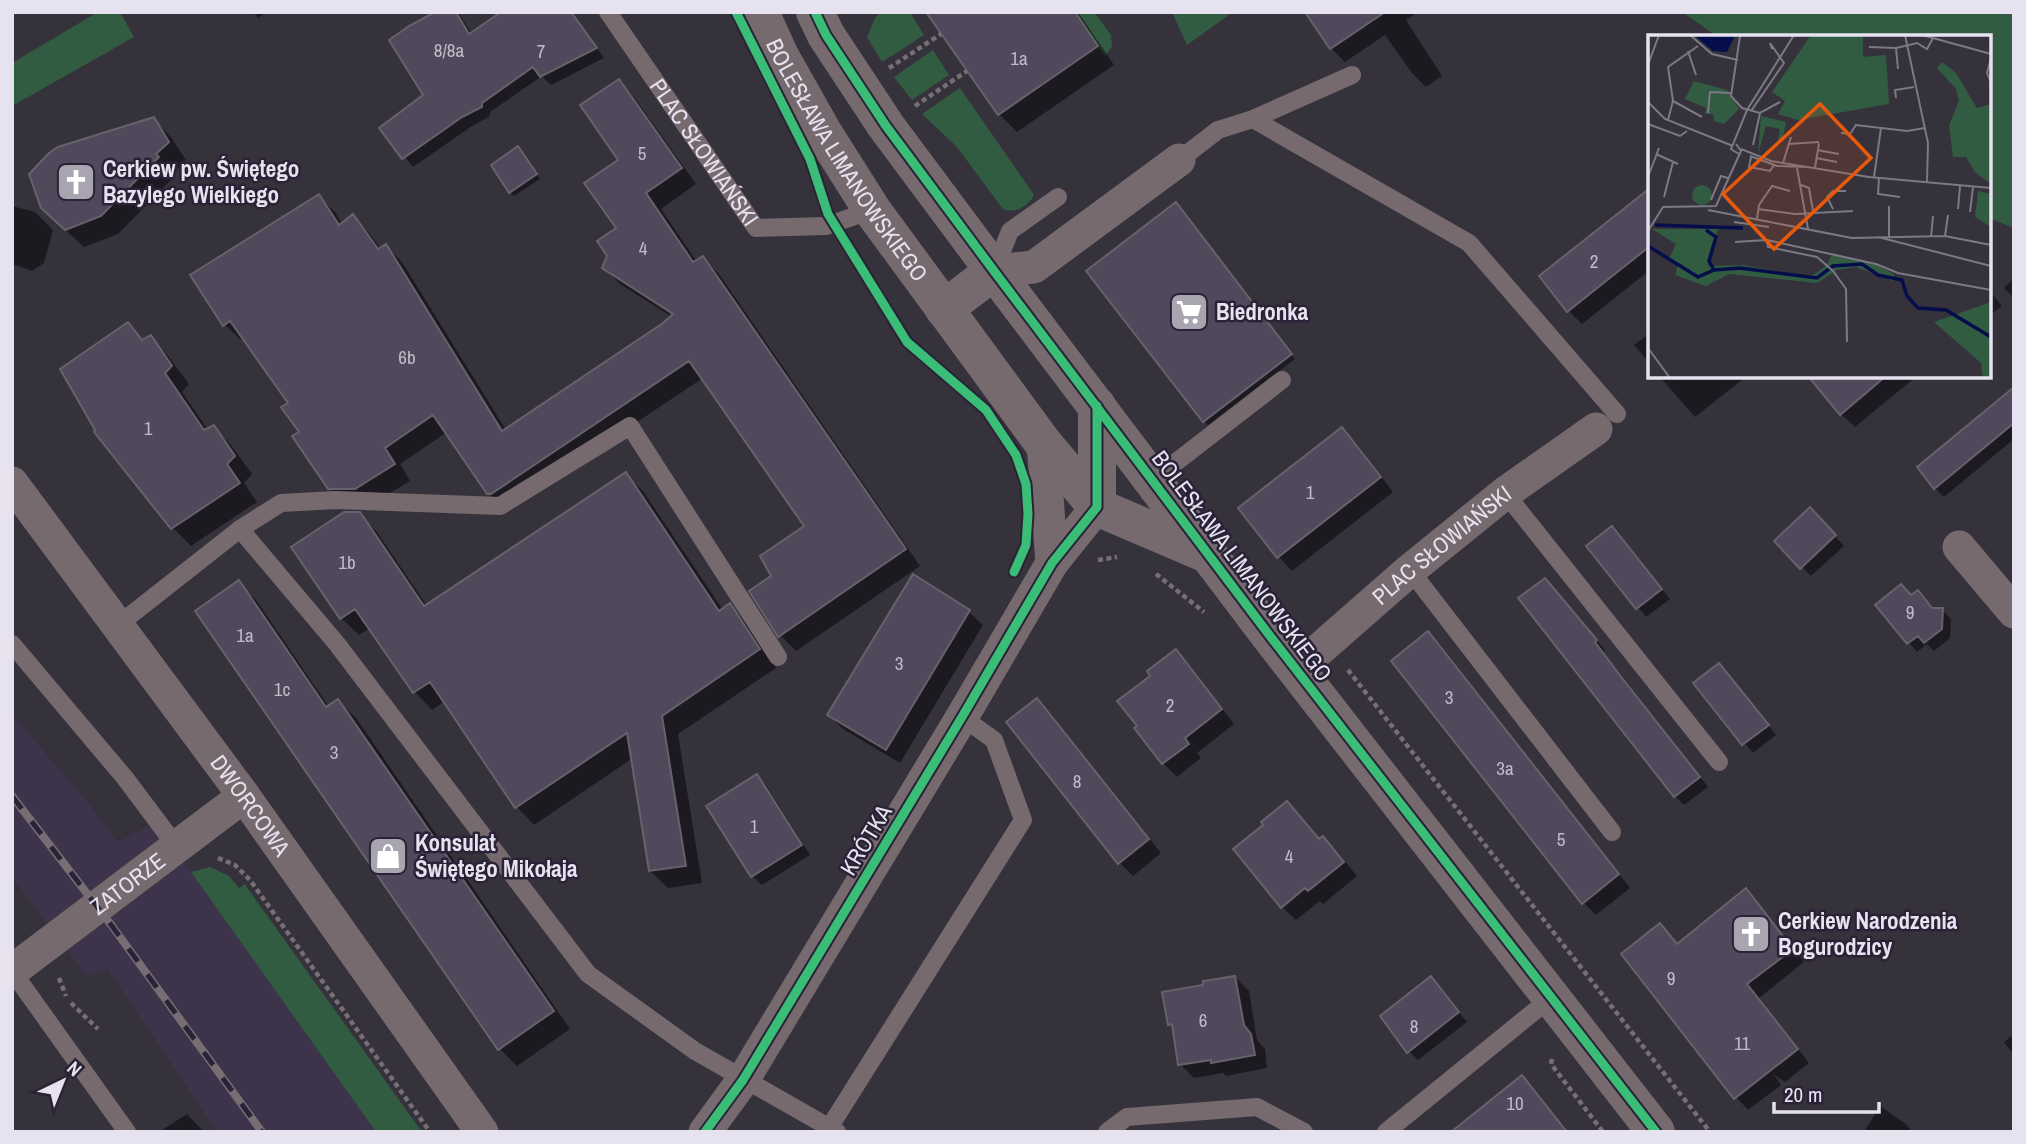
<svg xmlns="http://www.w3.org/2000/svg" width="2026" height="1144" font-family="'Archivo Narrow',sans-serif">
<rect width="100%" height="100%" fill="#35323c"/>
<path fill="#3d344c" d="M12 715 86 800 117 842 149 826 191 872 376 1132H217L108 969 86 975 12 877Z"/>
<path fill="#325c42" d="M98 12H120L134 37 12 106V63Z
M881 12H910L924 35 882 62 867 37 875 18Z
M1075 12H1094L1111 35 1112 47 1105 56Z
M1172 12H1233L1187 45Z
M1682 12H2014V228L1989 218V37H1718Z
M933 50 949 75 912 100 894 77Z
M960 88 1034 195C1028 207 1013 215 1002 208L957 147 922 114Z
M210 867 229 876 239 888 245 884 246 886 422 1132H376L191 872Z"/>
<path fill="#0007" d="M253 12H267L258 18Z
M439 12H458L472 34 505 12H572L604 58 551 85 542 76 490 112V116L472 126 413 167 382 128 425 95Z
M928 12H1078L1114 65 1017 132 999 114Z
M1307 12H1418L1406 20 1442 76 1426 87 1412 73 1385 35 1345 62 1331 48Z
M619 81 634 97 696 184 661 209 697 262 703 258 719 274 920 566 796 651 780 635 774 576 807 526 703 378 507 509 488 493 447 432 400 464 410 481 371 504H346L330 488 301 432 290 403 244 338 241 340 225 325 319 196 335 212 342 224 353 217 369 233 381 249 386 246 402 262 506 430 672 317 620 284 604 268 618 228 620 160Z
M153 119 171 137 186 160 173 173 175 176 118 234 84 247 61 226Z
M522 153 540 179 514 196 510 192Z
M1650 190V270L1582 324 1568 310Z
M12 206 35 212 53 230 44 263 32 271 12 264Z
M1180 208 1295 359 1208 425 1204 421Z
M2014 278V298L2004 288Z
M1989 290 2002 306 1989 316Z
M127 324 144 341 150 338 168 356 189 384 182 392 208 430 214 427 231 445 252 474 244 483 257 502 191 546 173 528 96 432Z
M1650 333V364L1634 345Z
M1659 376H1747L1695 417Z
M1814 376H1917L1855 427 1841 414Z
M2014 389V439L1944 497 1935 488Z
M1342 430 1356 443 1393 492 1292 571 1279 557 1241 508Z
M625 474 643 491 723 610 730 606 747 623 776 668 678 734 702 883 668 888 650 871 633 758 534 825 517 807 445 701 432 710 415 692 370 628 359 635 341 618 359 514 377 532 427 606Z
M1819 519 1844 546 1811 576 1776 541Z
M1612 528 1670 599 1646 617 1589 547Z
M239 583 256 600 329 707 338 701 356 718 570 1029 517 1066 500 1049Z
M1553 589 1605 650 1603 652 1631 690 1708 787 1684 805 1675 796Z
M1912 597 1933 610H1942L1951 619 1950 638 1934 651 1927 644 1917 652 1877 605Z
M969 612 983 625 900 763 843 729 829 715Z
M1428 633 1441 646 1630 888 1596 915 1583 902Z
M1176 652 1189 665 1234 724 1197 753 1201 758 1177 777 1163 763 1136 728Z
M1728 675 1776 735 1753 753 1695 683Z
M1050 714 1161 853 1133 876 1119 862Z
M757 776 766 785 810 855 762 885 752 876Z
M1287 803 1320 840 1323 838 1337 852 1357 876 1323 904 1320 901 1296 920 1282 907 1266 825Z
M1746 890 1758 903 1804 962 1759 998 1809 1063 1785 1082 1774 1075 1781 1085 1748 1110 1736 1097 1660 926 1678 945Z
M1235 977 1249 991 1257 1040 1265 1049 1267 1068 1226 1076 1223 1073 1194 1078 1180 1064 1174 1029 1169 1024 1205 986Z
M1431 979 1467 1022 1418 1060 1409 1051Z
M2014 1034V1055L2004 1042Z
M1880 1106 1906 1124 1910 1129 1908 1132H1864Z
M187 1114 204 1132H159Z"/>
<path fill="#4f495b" stroke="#65626b" stroke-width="2" d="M435 12H456L469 34 501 12H571L597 48 540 77 533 67 482 103V107L462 117 402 159 379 128 423 95 389 40 409 26Z
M926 12H1075L1098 46 998 115Z
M1305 12H1385L1330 49Z
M619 79 682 168 646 193 693 262 703 256 906 549 778 637 749 591 771 576 760 556 804 526 689 361 491 494H487L433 415 385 448 395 464 355 489H328L292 436 299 432 281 407 288 403 230 321 223 326 190 275 319 194 339 225 353 214 378 249 386 244 502 431 663 323 673 314 602 268 607 256 597 241 616 228 584 183 618 160 580 105Z
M154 117 169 142 156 154 159 157 101 216 65 230 41 208 29 174 49 153 58 147Z
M518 146 537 174 509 193 491 165Z
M1650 188V246L1567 312 1539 276Z
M1176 202 1292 354 1203 422 1086 271Z
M128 322 142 340 151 335 172 366 165 373 204 430 214 425 235 456 227 464 240 483 171 529 94 432 95 430 60 369Z
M1808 376H1886L1840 415Z
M2014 387V423L1934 489 1917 467Z
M1342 427 1381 477 1277 558 1238 508Z
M626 472 719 611 730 603 760 649 662 716 686 866 649 871 627 733 515 808 430 682 413 693 355 609 340 619 291 547 344 512H360L424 606Z
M1810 507 1836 535 1800 569 1774 541Z
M1612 526 1662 589 1636 609 1586 546Z
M913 574 970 610 886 750 827 715Z
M1545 578 1597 640 1595 642 1622 678 1700 777 1674 797 1518 598Z
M239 580 326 707 338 699 554 1011 498 1050 195 611Z
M1901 584 1911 595 1918 590 1932 608H1943L1942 629 1924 643 1918 636 1907 644 1875 605Z
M1428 631 1619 874 1582 904 1391 661Z
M1176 649 1222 709 1185 738 1189 744 1162 764 1134 728 1137 726 1117 701 1150 676 1147 671Z
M1719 663 1769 725 1742 745 1693 683Z
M1037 698 1149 839 1118 864 1006 722Z
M757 774 802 845 751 877 706 806Z
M1287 801 1319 839 1323 836 1344 862 1308 891 1305 888 1281 908 1233 849 1263 825 1261 822Z
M1746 888 1793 949 1747 984 1798 1049 1734 1099 1621 954 1660 923 1677 944Z
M1235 976 1244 1025 1251 1034 1255 1055 1211 1063V1060L1178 1065 1172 1024 1168 1025 1162 992 1203 985V981Z
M1431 976 1459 1012 1407 1053 1380 1016Z
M1522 1075 1567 1132H1451Z"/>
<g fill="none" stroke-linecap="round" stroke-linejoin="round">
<path stroke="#776f75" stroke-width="4.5" stroke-dasharray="5 3.5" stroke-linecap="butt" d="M889 68 941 34
M915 106 967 71
M1098 560 1117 557
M1156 574 1204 612
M1348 670 1710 1132
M218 858 235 865 250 880 430 1132
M59 978 66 996
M71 1003 98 1029
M1552 1059 1551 1064 1603 1132"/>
<g stroke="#766a6f" stroke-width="18">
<path id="s1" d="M608 12 756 228 826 226 872 210"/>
<path d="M1253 119 1469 243 1617 414"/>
<path d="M1179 160 1218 130 1253 119 1352 75"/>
<path d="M994 271 1010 231 1058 197"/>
<path d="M1153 480 1282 380"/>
<path d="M1505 493 1719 762"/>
<path d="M240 529 337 644 588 974 695 1051 837 1132"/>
<path d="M1410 570 1612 832"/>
<path d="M118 625 240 529 281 503 336 500 500 506 630 426 778 657"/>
<path d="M12 644 125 778 176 846"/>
<path d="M12 971 127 1132"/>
<path d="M829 1128 1023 820 994 740 962 717"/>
<path d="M1107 1132 1127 1117 1257 1107 1304 1132"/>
<path d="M1386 1132 1552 997"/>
</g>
<g stroke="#766a6f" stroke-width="33">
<path d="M994 271 1034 267 1179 160"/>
<path d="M1043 443 1052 563"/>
<path id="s2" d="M12 483 244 796 482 1132"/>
<path d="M1959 547 2014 612"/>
<path id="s3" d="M1296 670 1410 570 1505 493 1596 429"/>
<path id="s4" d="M12 971 244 796"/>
<path d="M705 1132 743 1080 962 717 1052 563 1097 507"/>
</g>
<g stroke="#766a6f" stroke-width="38">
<path id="s5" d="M760 12 780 56 824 134 872 210 1043 443 1097 507 1207 554"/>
<path d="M815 12 826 35 886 126 994 271 1270 636 1656 1132"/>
<path d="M944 309 994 271"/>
<path d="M1097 507V406"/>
</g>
<g stroke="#766e73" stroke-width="8">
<path id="rail" d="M12 796 112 926 262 1132"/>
</g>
<use href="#rail" stroke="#2a2337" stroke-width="5" stroke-dasharray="16" stroke-linecap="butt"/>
<g stroke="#2a2337" stroke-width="13">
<path id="cycleway" d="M736 12 810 159 828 214 907 342 986 410 1016 455 1026 484 1028 514 1026 545 1014 572
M815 12 826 35 886 126 994 271 1270 636 1656 1132
M705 1132 743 1080 962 717 1052 563 1097 507V406"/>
</g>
<use href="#cycleway" stroke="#3abd76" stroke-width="9"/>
</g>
<defs>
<g id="church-square" transform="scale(2.0125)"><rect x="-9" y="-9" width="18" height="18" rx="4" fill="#a8a4b0" stroke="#2a2337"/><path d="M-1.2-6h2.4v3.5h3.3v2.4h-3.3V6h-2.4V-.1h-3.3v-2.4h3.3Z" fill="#fff"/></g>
<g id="supermarket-square" transform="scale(2.0125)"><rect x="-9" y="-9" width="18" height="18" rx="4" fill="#a8a4b0" stroke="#2a2337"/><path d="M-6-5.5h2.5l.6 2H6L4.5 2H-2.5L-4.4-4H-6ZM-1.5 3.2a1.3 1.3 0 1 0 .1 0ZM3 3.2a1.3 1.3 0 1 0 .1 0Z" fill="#fff"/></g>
<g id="shop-square" transform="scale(2.0125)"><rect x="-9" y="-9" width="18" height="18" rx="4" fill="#a8a4b0" stroke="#2a2337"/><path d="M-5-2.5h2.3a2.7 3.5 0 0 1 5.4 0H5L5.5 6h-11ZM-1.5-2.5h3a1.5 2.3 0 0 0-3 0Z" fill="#fff"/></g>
</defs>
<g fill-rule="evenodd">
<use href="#church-square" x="76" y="182"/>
<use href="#supermarket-square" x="1189" y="312"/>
<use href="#shop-square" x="388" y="856"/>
<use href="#church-square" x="1751" y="934"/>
</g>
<g text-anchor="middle" stroke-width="5" stroke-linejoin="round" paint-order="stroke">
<g font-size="19" fill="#c0bcca">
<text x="449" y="57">8/8a</text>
<text x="541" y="58">7</text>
<text x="1019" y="65">1a</text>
<text x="642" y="160">5</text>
<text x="643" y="255">4</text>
<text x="1594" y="268">2</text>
<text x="407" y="364">6b</text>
<text x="148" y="435">1</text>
<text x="1310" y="499">1</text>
<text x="347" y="569">1b</text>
<text x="1910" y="619">9</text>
<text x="245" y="642">1a</text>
<text x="899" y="670">3</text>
<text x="282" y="696">1c</text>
<text x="1449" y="704">3</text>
<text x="1170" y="712">2</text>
<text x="334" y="759">3</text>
<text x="1505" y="775">3a</text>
<text x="1077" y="788">8</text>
<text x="754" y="833">1</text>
<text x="1561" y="846">5</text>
<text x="1289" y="863">4</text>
<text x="1671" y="985">9</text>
<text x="1203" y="1027">6</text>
<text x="1414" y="1033">8</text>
<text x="1742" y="1050">11</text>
<text x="1515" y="1110">10</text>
</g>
<g font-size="23" fill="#e6e2ef" stroke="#2a2337">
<text dy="8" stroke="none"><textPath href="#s1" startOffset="170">PLAC SŁOWIAŃSKI</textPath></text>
<text dy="8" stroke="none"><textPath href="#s5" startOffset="172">BOLESŁAWA LIMANOWSKIEGO</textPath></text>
<text dy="8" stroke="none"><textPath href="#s3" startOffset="192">PLAC SŁOWIAŃSKI</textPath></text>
<text transform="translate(1242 566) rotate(53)" y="8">BOLESŁAWA LIMANOWSKIEGO</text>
<text dy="8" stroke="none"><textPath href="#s2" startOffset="401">DWORCOWA</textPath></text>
<text transform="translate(866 840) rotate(-59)" y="8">KRÓTKA</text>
<text dy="8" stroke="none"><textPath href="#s4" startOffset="145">ZATORZE</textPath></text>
</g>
<g font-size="23" font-weight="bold" fill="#e6e2ef" stroke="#2a2337" text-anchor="start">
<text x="103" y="177">Cerkiew pw. Świętego<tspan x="103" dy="26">Bazylego Wielkiego</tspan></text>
<text x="1216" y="320">Biedronka</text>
<text x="415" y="851">Konsulat<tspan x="415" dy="26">Świętego Mikołaja</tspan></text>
<text x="1778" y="929">Cerkiew Narodzenia<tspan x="1778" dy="26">Bogurodzicy</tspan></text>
</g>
</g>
<g transform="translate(1648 35)">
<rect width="343" height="343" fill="#35323c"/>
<path d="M163 0H215V22L238 20 241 69 150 85 130 79 137 66 124 57ZM294 27 308 38 329 73 343 69V149L327 137 318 122H305L301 90 311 66 308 54 289 33ZM46 46 79 55 91 74 76 89 66 86 65 79H57L58 73 37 64ZM113 81 138 87 134 108 130 104 132 94 118 91 110 119ZM44 160a10 10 0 1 1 20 0a10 10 0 1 1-20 0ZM330 156 343 159V192L327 182ZM4 194H70L60 231 95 230 162 242 178 231 185 218 228 230 246 239 245 246 208 232 189 235 169 248 81 239 58 251 27 240 30 230 21 224 28 209ZM343 267V343H335L333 328 286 287Z" fill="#325c42"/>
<path d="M46 0H86V3L79 17 65 16Z" fill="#050e4b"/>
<path fill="none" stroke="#050e4b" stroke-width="3.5" d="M7 190 95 193M58 195 68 202 61 226 66 235M0 211 50 242 66 235 92 233 169 243 185 231 214 229 230 240 254 245 259 261 270 273 298 275 343 302"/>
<path fill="none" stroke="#7c7884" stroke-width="2" d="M42 0 64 19 90 25M257 0 280 108 279 147M274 0 343 19M92 1 83 61 94 73 112 78 132 67M221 12 248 13M40 16 48 40M343 23 339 38 343 47M1 27 11 0M250 34 248 13 269 8 279 14 285 3M248 63 247 55 266 52M25 66 54 82M0 67 17 84 85 111M103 76 136 28 122 8 124 14M60 78 62 57 83 58M20 85 25 66 20 32 50 11M0 89 32 101 39 96M193 98 202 99 208 90 259 96 277 93M140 109 171 107M105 110 112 78M93 114 123 126 221 142 343 153M169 115 191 119M8 119 30 129M91 119 83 114 99 75 146 0M102 121 129 131 157 132M103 122 101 132 122 136 126 130M168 123 189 127M135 128 143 102M149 133 160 194M167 133 171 108M0 142 11 113M226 142 233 93M231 143 230 159 252 162M153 150 161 153 165 176M16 162 25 127M63 165 73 141 80 143M110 174 147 179 205 176M185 174 179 162 185 156H198M310 174 312 151M60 175 204 203 297 201 343 210M322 177 325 152M109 184 111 170 124 151 142 156M86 187 121 192M0 196 15 172 68 171 93 116 88 109M297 201 300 180M230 202 343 231M241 202V171M283 202 285 181M119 205 120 212 169 222 185 236 198 254 199 307M87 207 119 205 228 229 250 238 343 255M0 313 22 343"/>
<path fill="#e8590c" fill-opacity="0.15" stroke="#e8590c" stroke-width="3.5" d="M172 69 223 123 126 214 75 159Z"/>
<rect width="343" height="343" fill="none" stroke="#e6e2ef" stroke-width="3.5"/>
</g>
<rect width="2026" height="1144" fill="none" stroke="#e6e2ef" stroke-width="28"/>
<g transform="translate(63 1081) rotate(43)" stroke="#2a2337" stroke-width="5" paint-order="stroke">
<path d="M0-5L12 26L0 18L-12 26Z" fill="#e6e2ef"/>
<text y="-10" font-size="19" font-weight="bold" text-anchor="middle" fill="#e6e2ef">N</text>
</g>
<path d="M1774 1102v10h105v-10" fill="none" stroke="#e6e2ef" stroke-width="3.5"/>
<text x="1784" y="1102" font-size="21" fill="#e6e2ef" stroke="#2a2337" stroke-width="5" paint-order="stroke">20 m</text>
</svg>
